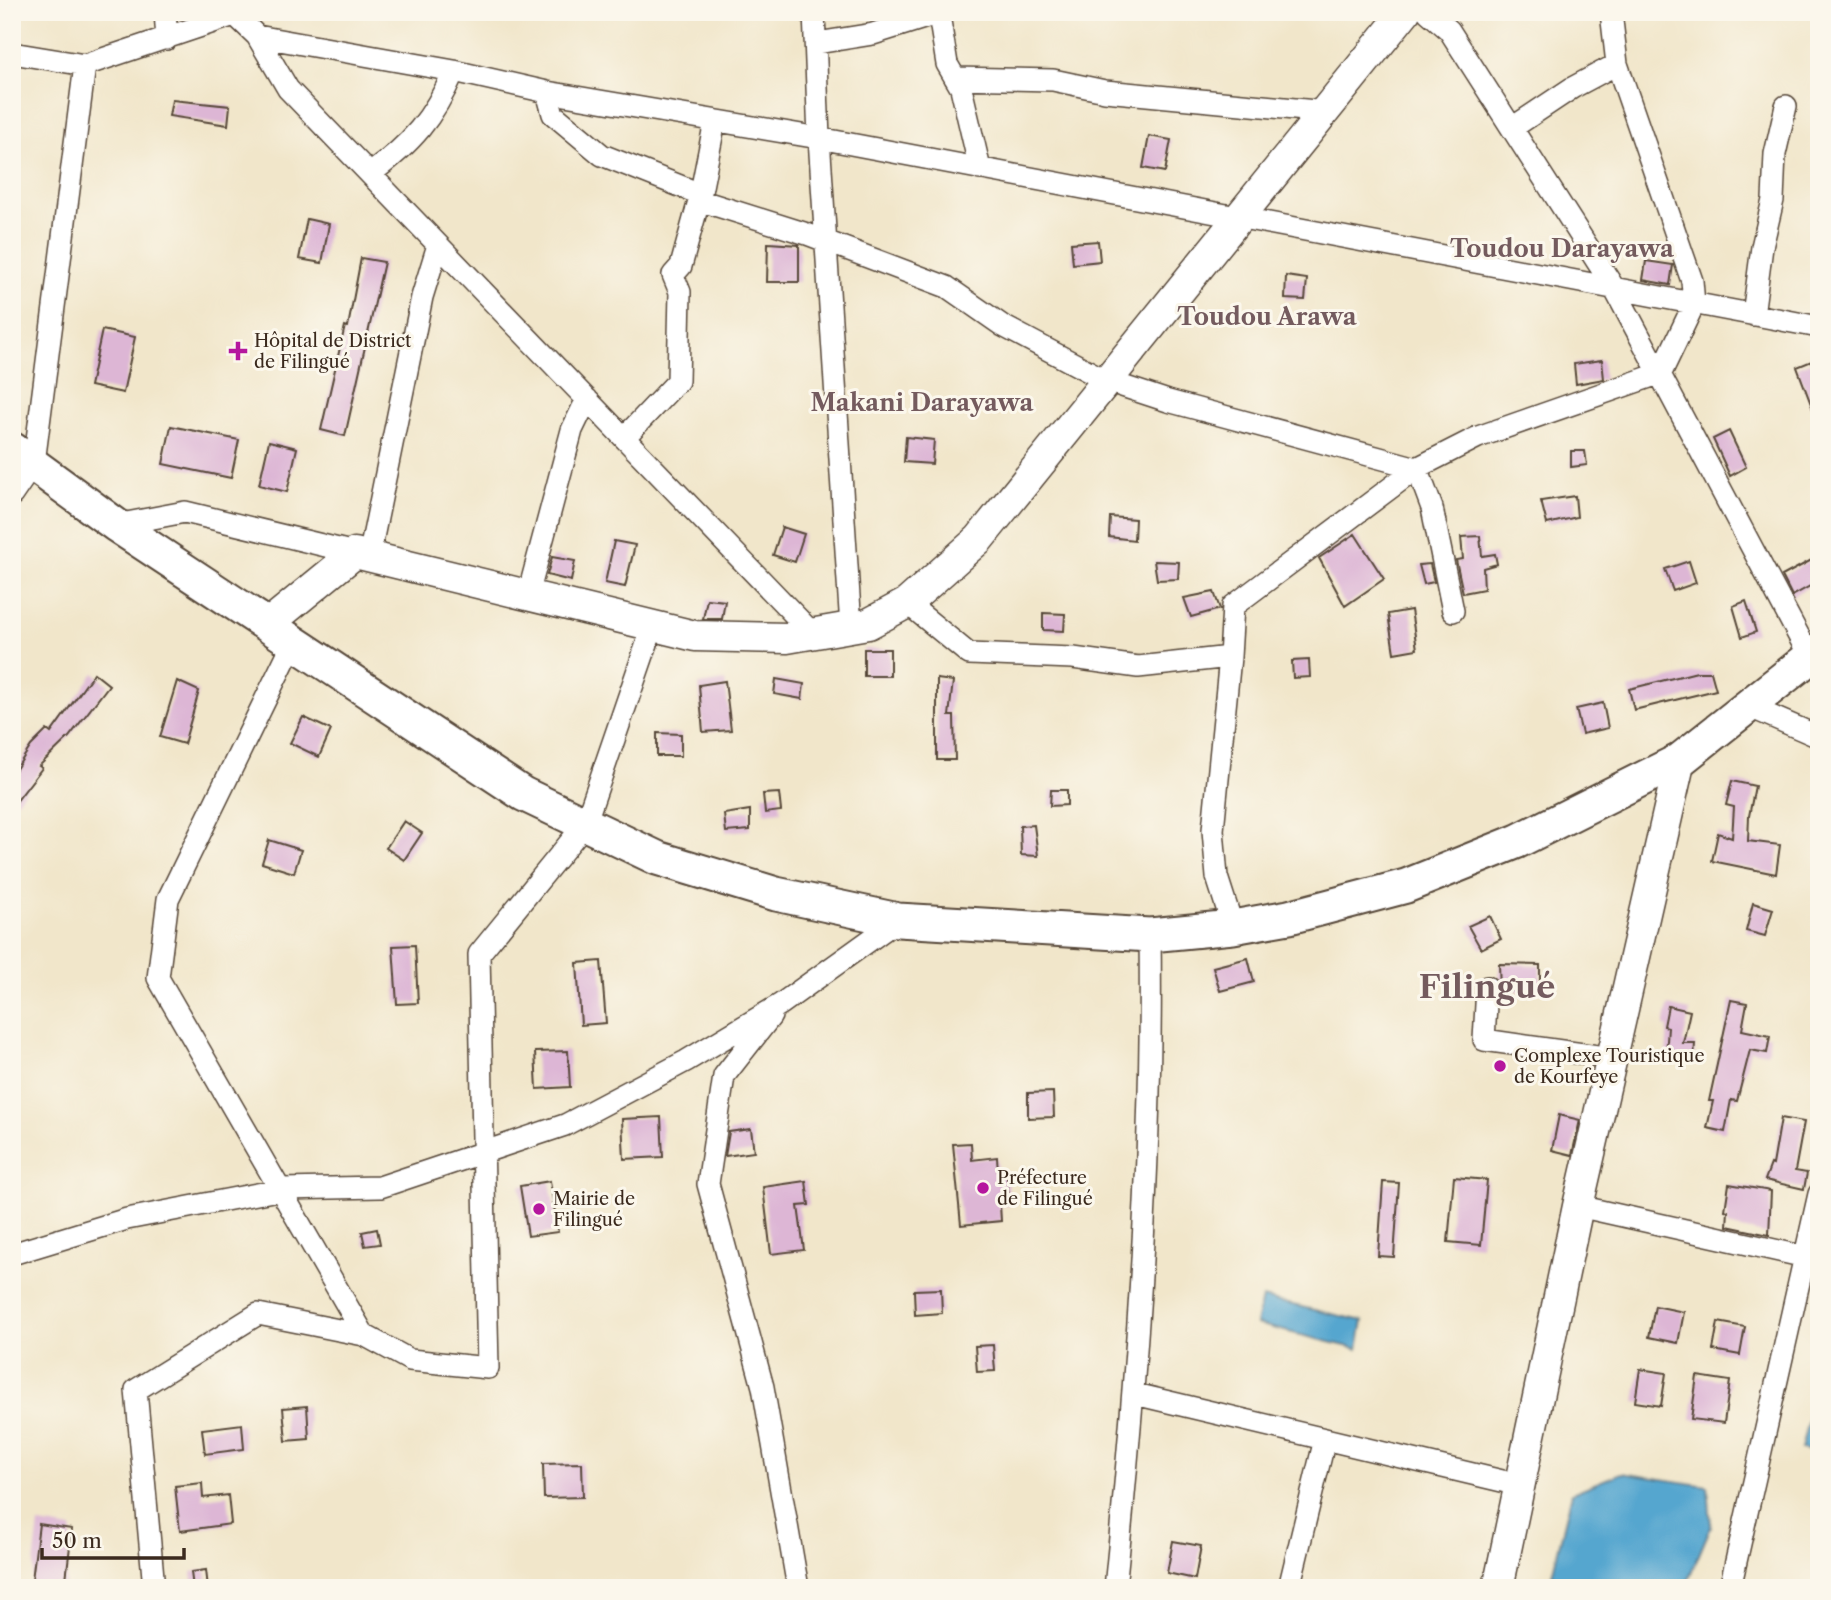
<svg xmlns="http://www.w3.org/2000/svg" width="1831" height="1600" font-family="'Libre Caslon Text',serif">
<rect width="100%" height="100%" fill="#fbf7ec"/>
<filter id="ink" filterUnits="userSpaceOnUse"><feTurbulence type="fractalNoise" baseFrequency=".0143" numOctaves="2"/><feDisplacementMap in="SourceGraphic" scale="14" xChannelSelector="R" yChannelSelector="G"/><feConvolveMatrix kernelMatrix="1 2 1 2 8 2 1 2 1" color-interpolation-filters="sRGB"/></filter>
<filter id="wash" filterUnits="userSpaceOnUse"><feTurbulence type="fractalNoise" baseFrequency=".00686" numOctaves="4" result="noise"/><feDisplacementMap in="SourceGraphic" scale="28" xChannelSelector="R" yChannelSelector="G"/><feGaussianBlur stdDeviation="1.57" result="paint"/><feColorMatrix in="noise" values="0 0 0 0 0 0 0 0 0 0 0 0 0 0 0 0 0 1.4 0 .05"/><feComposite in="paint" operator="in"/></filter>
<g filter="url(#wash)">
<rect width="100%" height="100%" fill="#f1e6ca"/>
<path fill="#54a6cf" stroke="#486876" stroke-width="2" d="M1262 1298 1363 1321 1358 1349 1256 1324Z
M1819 1405V1452L1801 1449 1810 1411Z
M1621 1473 1708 1486 1711 1526 1685 1588 1549 1587 1572 1493Z"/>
<g id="blocks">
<path fill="#ddb6d5" d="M172 100 230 106 228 125 169 116Z
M1149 136 1171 140 1165 172 1143 168Z
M307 219 329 224 322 263 299 259Z
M1098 241 1100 261 1073 264 1071 243Z
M768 243 799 245V282H767Z
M361 258 384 262 345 436 321 430 345 326 348 327Z
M1646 261 1673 265 1670 285 1643 280Z
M1286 276 1307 279 1305 300 1285 299Z
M102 330 135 337 123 393 90 386Z
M1819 358V420H1817L1797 367Z
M1602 360 1604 379 1576 384 1574 364Z
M171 426 239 440 231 478 163 464Z
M1729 431 1746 467 1730 476 1713 439Z
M906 437 934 440 932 464 904 462Z
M269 441 297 448 287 492 259 485Z
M1571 451H1585L1587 465 1571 467Z
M1575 496 1577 517 1547 524 1541 501Z
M1110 517 1135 519 1134 540 1109 537Z
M782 527 804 534 795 562 773 555Z
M1355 534 1384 579 1345 606 1319 558Z
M1480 536 1482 556 1495 554 1497 564 1483 568 1484 589 1463 593 1456 560 1463 559 1461 537Z
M614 541 635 545 625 587 605 583Z
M1819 556V581L1792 596 1782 576Z
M552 557 575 561 571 581 547 575Z
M1154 561 1179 562 1178 579 1157 580Z
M1689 561 1696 583 1673 591 1665 569Z
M1430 564 1434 582 1424 584 1419 565Z
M1214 592 1220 609 1191 617 1184 598Z
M707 599 725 601 722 619H703Z
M1746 601 1756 632 1742 637 1733 606Z
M1411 610 1417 649 1394 653 1388 614Z
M1043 613 1065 614 1064 631 1043 630Z
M864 649H890V676H864Z
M1309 660 1310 677 1293 678 1292 661Z
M1697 672H1711L1716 690 1634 710 1629 689Z
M94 673 109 685 69 737 39 766 42 768 12 807V775L31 746 47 730 51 733Z
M776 679 804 684 802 699 774 694Z
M937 679 953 681 949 716H954L955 760H937Z
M177 681 199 691 184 744 160 737Z
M725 681 731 730 703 732 699 685Z
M1603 703 1608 728 1582 734 1576 709Z
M303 717 331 730 319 757 290 743Z
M657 733 681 734V756H657Z
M1732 781 1755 786 1749 816 1748 841 1780 845 1776 874 1712 861 1718 833 1732 838 1734 807 1726 805Z
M1051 790H1067V805L1050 806Z
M779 793 781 811 765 813 763 794Z
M750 810V830L726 832 724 814Z
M404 821 422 833 404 860 386 848Z
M1034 825 1038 856 1021 855 1020 826Z
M269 840 301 850 294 873 262 863Z
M1753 903 1773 909 1765 936 1746 931Z
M1490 916 1501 939 1481 949 1468 926Z
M415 945 418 1003 397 1004 393 946Z
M1248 958 1254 982 1220 991 1213 967Z
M601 961 606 1023 581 1025 577 963Z
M1499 964 1540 965V991L1500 990Z
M1731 1000 1747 1003 1742 1030 1770 1036 1767 1053 1750 1050 1737 1101 1731 1100 1725 1132 1707 1128 1713 1101H1709Z
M1668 1006 1690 1011 1683 1043H1695L1694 1058 1666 1056 1668 1027 1664 1026Z
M568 1051 570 1087 537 1089 535 1052Z
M1053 1092 1054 1117 1028 1118V1093Z
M1559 1115 1580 1120 1572 1155 1552 1150Z
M661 1117 663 1157 624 1159 622 1119Z
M1781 1118 1804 1122 1795 1171 1807 1173 1804 1189 1765 1180 1771 1164 1773 1165Z
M751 1129 754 1152 725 1156 729 1132Z
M971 1143 972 1160 997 1157 998 1172 1006 1171 1010 1205H1000L1001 1221 961 1225 953 1144Z
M1454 1177 1487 1180 1481 1245 1448 1242Z
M550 1181 558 1232 528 1236 520 1186Z
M806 1181 809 1205 798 1206 804 1250 771 1254 763 1187Z
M1383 1182 1399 1183 1394 1257 1378 1256Z
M1729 1184 1771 1191 1769 1235 1727 1226 1728 1211 1725 1210Z
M377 1229 380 1244 365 1246 362 1232Z
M941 1289 942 1313 915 1315 914 1290Z
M1655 1306 1684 1312 1678 1343 1649 1337Z
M1718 1322 1745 1327 1740 1355 1713 1350Z
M993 1345 995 1371 977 1372 975 1346Z
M1640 1369 1666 1373 1661 1406 1635 1402Z
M1697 1376 1730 1381 1724 1423 1691 1419Z
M307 1406 309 1439 286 1441 283 1408Z
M242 1424 244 1449 205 1454 202 1429Z
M582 1463 583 1497 544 1498 543 1464Z
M202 1483 203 1498 228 1495 231 1524 180 1531 175 1486Z
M39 1524 72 1529 65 1588H31Z
M1173 1541 1201 1546 1195 1579 1167 1573Z
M206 1570 208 1588H193L191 1572Z"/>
</g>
</g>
<g filter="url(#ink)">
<use href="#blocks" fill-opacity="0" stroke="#564638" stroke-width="2"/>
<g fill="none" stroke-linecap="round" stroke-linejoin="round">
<g stroke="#564638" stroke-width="24">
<path id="street" d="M165 12 167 39
M814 12 819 138 851 627
M1428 12 1449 30 1614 288 1810 657
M939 15 947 64 961 88 980 169
M236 16 257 36 454 71 547 92 819 138 1819 327
M257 36 288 89 813 634
M817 43 873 34 943 12
M12 53 85 65
M955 78 1053 80 1105 91 1326 112
M547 92 553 114 602 155 695 192 705 202 807 234 947 287 1003 326 1107 381 1168 401 1417 468 1432 508 1453 611
M1512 128 1572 88 1617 64
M370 174C412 143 433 119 454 71
M1753 315 1762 247 1773 200 1775 154 1786 106
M624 438 678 381 680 292 673 275 681 266 700 197 715 121
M12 495 34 463 85 65 243 12
M116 525 185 512 355 553
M369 557 422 297 438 245
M528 595 572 430 587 399
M907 603 969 654 1073 658 1138 667 1230 657 1233 606 1417 468 1478 437 1661 373 1694 304 1692 281 1617 64 1611 12
M294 641 168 899 158 978 364 1335 410 1360 488 1368 479 954 585 824 653 626
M1230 657 1213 830 1217 877 1233 927
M1750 707 1819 737
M1487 987 1484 1040 1612 1058
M771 1016 724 1076 708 1184 763 1387 798 1588
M1578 1206 1819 1260
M12 1254 127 1219 283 1189 380 1187 565 1125 686 1061 781 1004 898 920
M1135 1394 1519 1485
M154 1588 136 1390 258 1314 364 1335
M1115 1588C1137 1371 1153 1153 1150 935
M1289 1588 1325 1439
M1730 1588 1819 1194"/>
</g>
<g stroke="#564638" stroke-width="33">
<path id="secondary" d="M267 625 355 553 695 636 787 638 868 624 907 603 979 539 1405 12
M1498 1588 1578 1206 1680 760"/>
</g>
<g stroke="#564638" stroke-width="37">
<path id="primary" d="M12 449 116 525 523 794 657 858 776 894 898 920 1150 935 1233 927 1289 917 1406 886 1518 841 1680 760 1819 650"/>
</g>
<use href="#street" stroke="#fff" stroke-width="21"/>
<use href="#secondary" stroke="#fff" stroke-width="30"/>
<use href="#primary" stroke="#fff" stroke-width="33"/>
</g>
</g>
<g fill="#b5179e" stroke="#fbf7ec" stroke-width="2.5">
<path d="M234.5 340.5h7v7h7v7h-7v7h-7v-7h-7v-7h7z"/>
<circle cx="1500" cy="1066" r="7"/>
<circle cx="983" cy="1188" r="7"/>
<circle cx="539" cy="1209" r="7"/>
</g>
<g text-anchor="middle" stroke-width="6" stroke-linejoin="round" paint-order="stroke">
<g font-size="18" fill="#3b2a1e" stroke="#fbf7ec" text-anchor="start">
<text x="254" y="347">Hôpital de District<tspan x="254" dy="21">de Filingué</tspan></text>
<text x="1514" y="1062">Complexe Touristique<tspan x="1514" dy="21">de Kourfeye</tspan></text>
<text x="997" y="1184">Préfecture<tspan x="997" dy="21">de Filingué</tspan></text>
<text x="553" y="1205">Mairie de<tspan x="553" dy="21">Filingué</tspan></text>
</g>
<g font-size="24" font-weight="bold" fill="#745b5e" stroke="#fbf7ec">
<text x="1562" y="257">Toudou Darayawa</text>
<text x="1267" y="325">Toudou Arawa</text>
<text x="922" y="411">Makani Darayawa</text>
</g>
<g font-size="32" font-weight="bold" fill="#745b5e" stroke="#fbf7ec">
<text x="1487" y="998">Filingué</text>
</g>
</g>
<rect width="1831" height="1600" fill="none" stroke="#fbf7ec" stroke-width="42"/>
<path d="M42 1548v10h142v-10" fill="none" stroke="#3b2a1e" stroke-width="3.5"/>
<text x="52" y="1548" font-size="21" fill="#3b2a1e" stroke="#fbf7ec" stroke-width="5" paint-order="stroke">50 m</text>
</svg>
